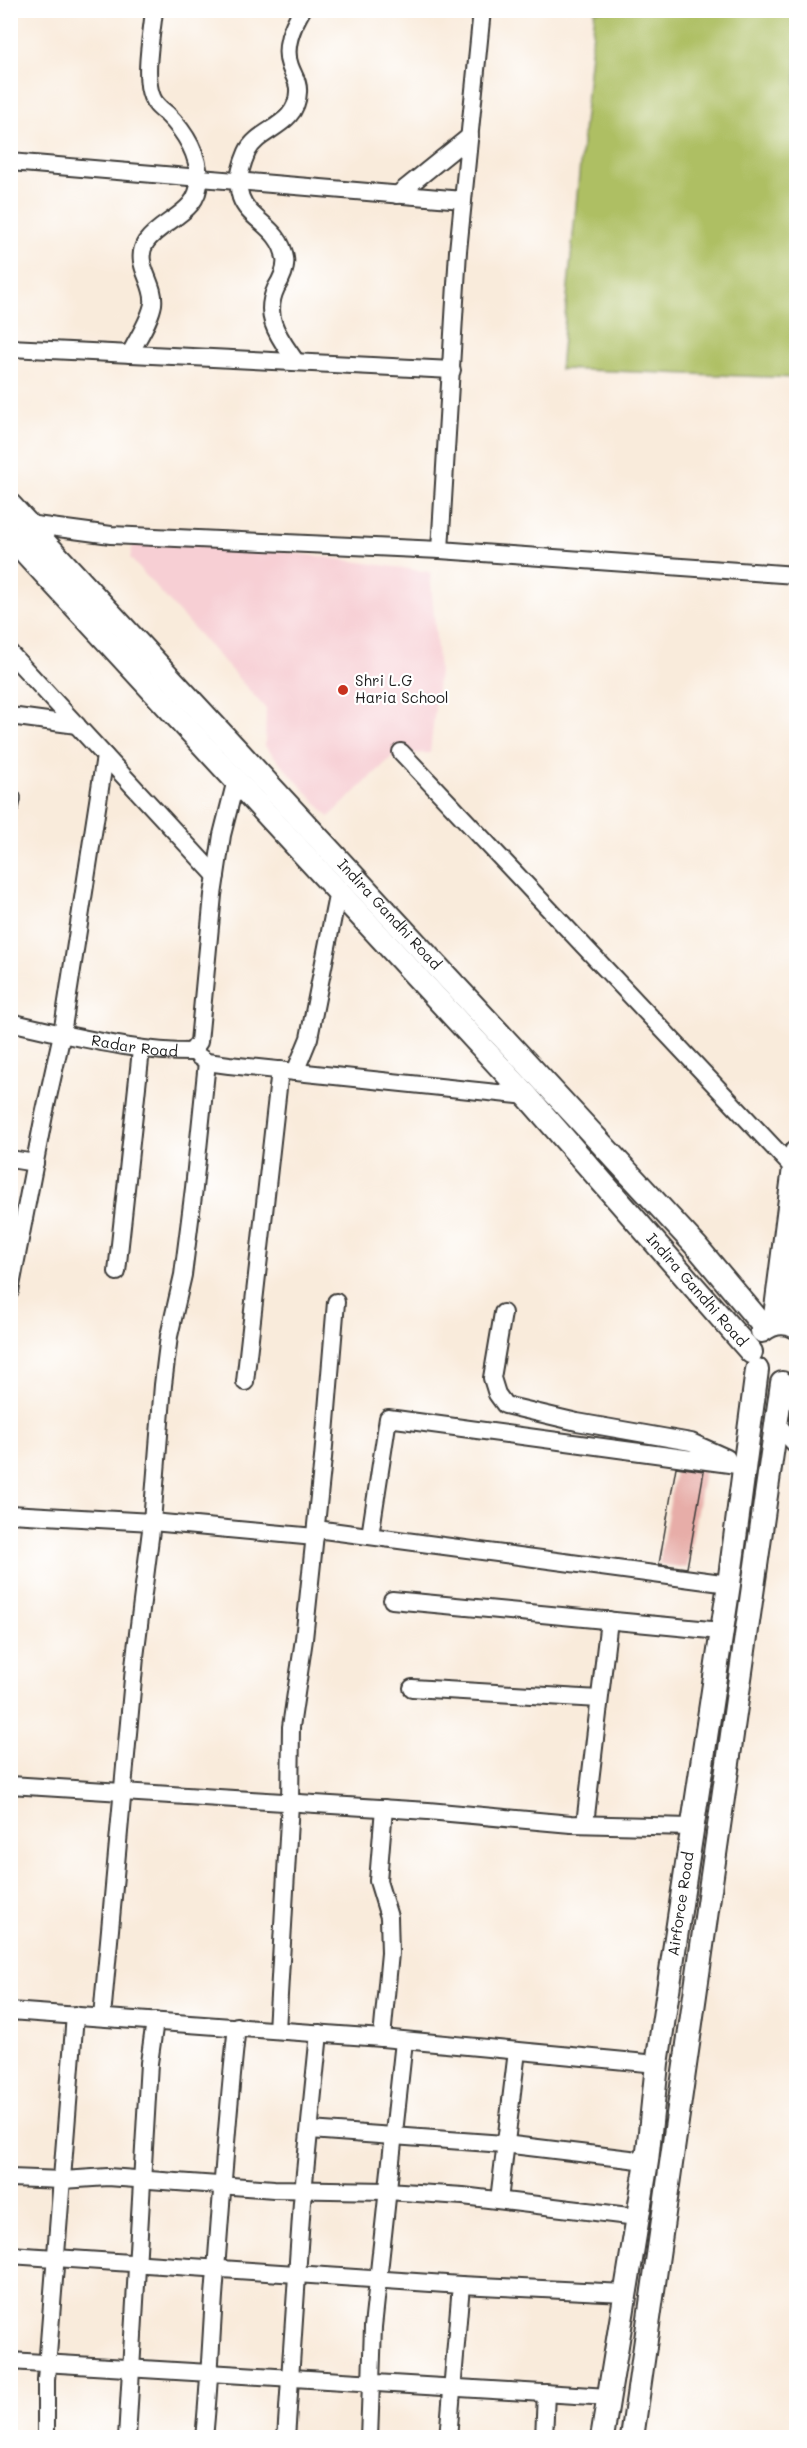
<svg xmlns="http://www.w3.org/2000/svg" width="807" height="2448" font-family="Mali,sans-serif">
<rect width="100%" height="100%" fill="#fff"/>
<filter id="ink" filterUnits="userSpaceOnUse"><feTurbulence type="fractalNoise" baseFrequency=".0167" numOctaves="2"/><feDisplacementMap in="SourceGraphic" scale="12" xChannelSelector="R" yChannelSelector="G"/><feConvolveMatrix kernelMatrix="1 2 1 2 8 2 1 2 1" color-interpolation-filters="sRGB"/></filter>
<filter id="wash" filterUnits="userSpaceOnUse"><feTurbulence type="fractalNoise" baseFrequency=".008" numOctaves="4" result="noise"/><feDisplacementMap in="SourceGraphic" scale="24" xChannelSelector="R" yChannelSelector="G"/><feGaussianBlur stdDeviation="1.35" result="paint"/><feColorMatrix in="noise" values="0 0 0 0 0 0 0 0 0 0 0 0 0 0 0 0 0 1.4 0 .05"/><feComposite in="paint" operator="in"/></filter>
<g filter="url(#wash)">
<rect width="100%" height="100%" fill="#f9ebdb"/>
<path fill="#f7cfd4" d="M136 530 430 572 439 671 430 753 395 754 329 817 265 746 266 709 130 558Z"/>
<path fill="#aebf63" stroke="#656e40" stroke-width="1.5" d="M595 11H796V378L560 369Z"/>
<g id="blocks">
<path fill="#e7ada8" d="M676 1467 704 1471 687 1568 659 1564Z"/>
</g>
</g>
<g filter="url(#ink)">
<use href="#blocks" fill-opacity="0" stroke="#3d3b39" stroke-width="1.5"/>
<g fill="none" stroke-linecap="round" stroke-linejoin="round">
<g stroke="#3d3b39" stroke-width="20">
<g id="street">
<path d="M10 162 463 200"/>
<path d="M397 195 470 136"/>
<path d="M10 348 452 370"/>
<path d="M130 354C137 339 150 321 153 304 156 283 132 263 146 242 162 219 201 213 199 178 198 152 185 132 167 114 161 109 155 105 152 97 143 76 152 34 154 10"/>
<path d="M296 362C280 338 262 318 276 288 281 280 287 269 285 258 278 213 217 221 247 152 258 128 297 127 298 92 299 82 293 75 290 66 283 47 292 27 302 10"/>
<path d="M28 524 111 535 440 550 796 575"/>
<path d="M440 550 458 251 482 10"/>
<path d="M10 653 216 876"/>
<path d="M10 716 77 725"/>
<path d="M401 752 794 1169"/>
<path d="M10 807 12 798"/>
<path d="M10 1022 62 1034 105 756"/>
<path d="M198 1056 207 1062 229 1065 527 1096"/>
<path d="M295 1072 309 1038 338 891"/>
<path d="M10 1159 35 1163"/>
<path d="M117 1272 141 1050"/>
<path id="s1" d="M10 1291 44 1115 62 1034C105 1043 147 1052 191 1052L199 1042 213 895 222 835 236 780"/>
<path d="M503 1313 492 1378 497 1394 505 1405 577 1422 691 1442 727 1458"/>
<path d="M245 1382 280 1070"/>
<path d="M776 1423 796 1445"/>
<path d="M10 1514 152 1522 315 1537"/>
<path d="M316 1529 729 1584"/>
<path d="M370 1536 388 1418 744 1466"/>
<path d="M392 1600 721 1631"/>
<path d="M412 1688 599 1699"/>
<path d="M10 1785 428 1811 571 1824 691 1827"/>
<path d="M585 1824 609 1620"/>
<path d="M10 2011 382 2038 657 2064"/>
<path d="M102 2017 135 1657 152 1522 163 1385 169 1336 183 1275 194 1188 207 1062"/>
<path d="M277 2030 290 1803 291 1727 304 1639 323 1458 336 1302"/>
<path d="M382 2038 390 1953 389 1917 378 1881 384 1808"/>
<path d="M310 2130 504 2144 647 2161"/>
<path d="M10 2178 63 2180 108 2177 274 2189 387 2191 463 2196 637 2217"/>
<path d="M499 2200 517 2051"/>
<path d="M10 2255 461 2285 625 2293"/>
<path d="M10 2361 609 2397"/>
<path d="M46 2438V2380L75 2015"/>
<path d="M127 2438 149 2063 155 2021"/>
<path d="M204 2438C209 2390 211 2343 214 2296 221 2206 227 2116 237 2026"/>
<path d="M286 2438 302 2202 319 2033"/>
<path d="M369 2438 373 2327 404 2041"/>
<path d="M448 2438 461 2285"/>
<path d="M544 2438 546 2393"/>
</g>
</g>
<g stroke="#3d3b39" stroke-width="26">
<g id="secondary">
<path id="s2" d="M10 505 697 1247 765 1328"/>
<path id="s3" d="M10 536 527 1096 751 1352"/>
<path d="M774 1324 796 1152"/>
<path d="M793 1325 796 1294"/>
<path d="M762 1331C772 1323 785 1321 796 1327"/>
<path id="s4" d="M602 2438 647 2161 657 2064 729 1584 757 1370"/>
<path d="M632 2438 782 1383"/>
</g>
</g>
<use href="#street" stroke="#fff" stroke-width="16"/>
<use href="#secondary" stroke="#fff" stroke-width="22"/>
</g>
</g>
<circle fill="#c8321e" stroke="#fff" stroke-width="2" cx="343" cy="690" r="6"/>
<g text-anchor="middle" stroke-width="4.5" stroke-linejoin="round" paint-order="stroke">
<g font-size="15" fill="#1c1c1c" stroke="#fff" text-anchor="start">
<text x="355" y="686">Shri L.G<tspan x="355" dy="17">Haria School</tspan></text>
</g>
<g font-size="15" fill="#1c1c1c" stroke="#fff">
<text dy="5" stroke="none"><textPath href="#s2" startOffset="558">Indira Gandhi Road</textPath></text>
<text dy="5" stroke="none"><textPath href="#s1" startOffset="336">Radar Road</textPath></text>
<text dy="5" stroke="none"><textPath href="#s3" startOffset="1020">Indira Gandhi Road</textPath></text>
<text dy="5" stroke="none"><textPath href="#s4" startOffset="540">Airforce Road</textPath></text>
</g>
</g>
<rect width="807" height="2448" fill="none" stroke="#fff" stroke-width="36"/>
</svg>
